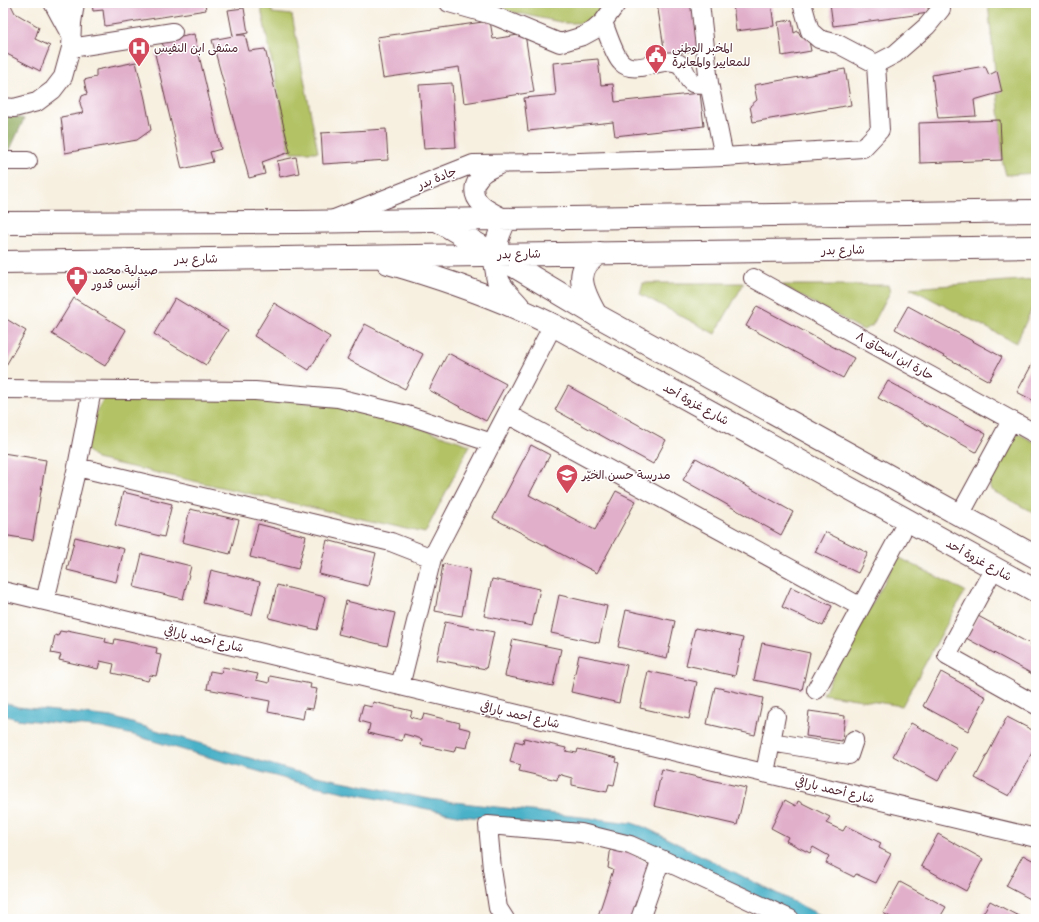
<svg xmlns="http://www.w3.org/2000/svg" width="1039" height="922" font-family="'Balsamiq Sans','Playpen Sans Arabic',sans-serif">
<rect width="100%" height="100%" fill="#fff"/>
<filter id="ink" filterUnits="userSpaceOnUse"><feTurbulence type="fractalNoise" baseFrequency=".025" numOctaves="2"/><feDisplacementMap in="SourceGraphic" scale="8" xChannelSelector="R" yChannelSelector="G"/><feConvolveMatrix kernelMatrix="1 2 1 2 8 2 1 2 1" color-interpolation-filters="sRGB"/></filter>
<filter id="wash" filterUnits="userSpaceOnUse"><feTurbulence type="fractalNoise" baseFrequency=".012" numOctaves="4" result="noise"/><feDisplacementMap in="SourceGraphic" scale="16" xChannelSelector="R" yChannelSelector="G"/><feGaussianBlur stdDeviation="0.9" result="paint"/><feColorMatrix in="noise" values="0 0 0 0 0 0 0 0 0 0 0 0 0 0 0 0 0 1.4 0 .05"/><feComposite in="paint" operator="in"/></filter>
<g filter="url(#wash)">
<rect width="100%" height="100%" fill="#f7f0e0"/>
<path fill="#b2c265" stroke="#7e7048" d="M260 3H272V13L292 15 318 152H290Z
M497 3H605L589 23H565L507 11Z
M988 3H1036V173L1006 175 1002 160 1000 120Z
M1036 279V300L1016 343 910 288Z
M643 283H744L715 334 640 294Z
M781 285H888L890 292 872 326 863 330Z
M213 395 320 403 388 417 470 445 425 533 96 459 86 449 92 419 106 396Z
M1019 434 1036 443V514L991 490 987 478 1010 437Z
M898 557 965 591 902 706 823 694Z"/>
<path fill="#8da85a" stroke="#6c6442" d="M3 115 24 119 3 165Z"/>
<path fill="#4ab1c8" stroke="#4a687a" d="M3 702 18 707 112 717 293 771 429 799 632 823 644 827 828 919H801L638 838 585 829 462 816 300 783 197 754 133 735 102 728 17 719 3 715Z"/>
<g id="blocks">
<path fill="#e1afca" d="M3 3H10L15 13 39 27 35 39 50 46 40 71 3 52Z
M92 3H205L206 10 105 26 103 10 93 11Z
M657 3H693L700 50 665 55Z
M733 3H771L774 26 736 31Z
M830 3H927L929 13 833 26Z
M244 8 248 33 237 35H245L249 51 265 49 290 152 262 162 265 174 249 178 212 40 233 36 228 10Z
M792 20 794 33 798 31 802 38 808 36 811 51 782 56 778 22Z
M490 21 493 39 525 34 534 92 464 103 459 67 383 78 377 37Z
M194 34 221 149 210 152 213 162 182 169 155 54 167 51 161 42Z
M598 59 601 85 613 84 615 102 700 93 704 126 615 136 613 122 528 131 524 98 556 95 553 63Z
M136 62 145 99 151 130 137 140 65 153 61 117 83 113 80 103 82 96 87 94 84 80 96 77V70Z
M985 66 989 75 997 71 1002 92 974 100 976 116 938 118 932 75Z
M845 69 851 105 753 122 750 106 757 100 754 85Z
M452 83 456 147 424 149 419 85Z
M1000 120 1002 160 920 163 919 123Z
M386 129 388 160 323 164 321 133Z
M296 157 299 173 280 177 277 161Z
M74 298 126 330 105 366 52 334Z
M175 298 228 330 206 365 154 334Z
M274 303 330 337 309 370 254 336Z
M757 306 854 358 843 378 746 326Z
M908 306 1002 357 989 381 895 329Z
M3 317 26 331 5 367 3 366Z
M365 324 423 354 405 389 347 359Z
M448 353 506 384 486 421 429 390Z
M1036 357V402L1017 392Z
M888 381 986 434 976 452 878 398Z
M568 386 666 440 653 464 555 410Z
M531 445 550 455 529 495 595 530 616 491 636 501 597 573 493 518Z
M3 453 46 460 33 540 3 535Z
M696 458 793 512 781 535 683 480Z
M123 492 172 504 164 537 115 525Z
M190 509 239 520 230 554 182 542Z
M258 524 306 536 298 569 250 557Z
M825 532 868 553 858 573 815 552Z
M75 537 124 549 116 582 67 570Z
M327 540 376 553 368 586 319 574Z
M142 554 191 566 183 599 134 587Z
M443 564 470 569 462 616 435 611Z
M211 570 260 582 252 615 203 603Z
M492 579 540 589 532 626 484 616Z
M277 585 325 597 317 630 269 618Z
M791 587 832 606 823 626 782 607Z
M559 595 607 606 599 643 551 633Z
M346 601 395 613 387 646 338 634Z
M626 610 675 621 667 658 618 647Z
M978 616 1036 647V676L966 638Z
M445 622 494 632 486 669 437 660Z
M695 628 743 638 735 676 686 665Z
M67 630 106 638 105 642 114 644 115 639 157 648 156 654 161 655 156 676 150 675 148 681 112 673 114 664 100 661 98 669 59 660 61 655 51 653 55 635 58 636 60 631 66 632Z
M513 639 561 649 553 686 505 676Z
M762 643 810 653 802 690 754 680Z
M579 655 627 665 619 703 571 692Z
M223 667 258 674 256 680 269 683 270 676 311 684 310 688 317 689 313 709 305 708 303 719 268 712 270 701 207 689 210 671 221 673Z
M648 671 697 682 689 719 640 708Z
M941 672 986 697 968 731 923 706Z
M715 687 763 698 755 735 707 724Z
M373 702 412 711 410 717 422 720 424 714 460 723 459 727 471 730 467 748 456 746 454 752 421 745 422 739 404 734 402 741 368 733 370 724 359 721 363 705 372 707Z
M809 711 845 716 842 741 806 736Z
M1007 717 1036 732V745L1009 796 975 778Z
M911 723 957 748 938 781 893 756Z
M524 738 566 748 565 751 577 753 578 749 617 758 616 762 619 763 614 785 609 784 607 792 572 785V778L558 774 557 780 519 771 521 765 510 762 515 741 523 743Z
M662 769 746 788 737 825 654 806Z
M785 800 796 806 798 801 830 817 826 823 843 831 846 826 881 843 879 848 891 854 876 883 856 874 854 877 826 863 829 856 813 847 810 853 786 841 788 837 771 828Z
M938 834 983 859 966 891 921 866Z
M611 846 631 853 654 868 637 919H597L613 870 608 868Z
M1023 855 1036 862V902L1006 886Z
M900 882 946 907 939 919H894L883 913Z
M990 901 1024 919H980Z"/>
</g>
</g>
<g filter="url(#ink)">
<use href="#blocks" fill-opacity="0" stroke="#643e46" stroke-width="1"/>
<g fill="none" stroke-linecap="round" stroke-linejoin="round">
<g stroke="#643e46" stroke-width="20">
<path id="minor" d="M53 3 72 38
M449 3 495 16 560 43 583 36 594 30 603 22 617 3
M700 3 709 83 724 157
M603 22C607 32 614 55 621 62 636 78 664 53 681 65 693 81 684 86 709 83
M71 48 173 32
M876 64 895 54 927 26 941 9 940 3
M3 107 14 108 37 102 53 90 63 77 71 48 72 23 75 3
M3 161H28
M501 164C496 167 489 169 484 173 481 175 476 181 475 185 470 204 493 212 506 219
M334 219 473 164 550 163 724 157 863 148 880 130 876 64 838 44 819 39 810 31 802 3
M753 278 1036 434
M3 389 255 391 338 398 407 415 492 443
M507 414 861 607
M77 467 92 390
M960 515 1011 421
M994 568 947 655 1036 705
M3 591 1036 838
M45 601 77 467 391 542 432 558
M400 686 432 558 553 325
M816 690 908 520
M771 742 849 755 854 740
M765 773 776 716
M661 859 790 919
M505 919 498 908 492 869 488 825 581 833 630 845 661 859 640 919"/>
</g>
<g stroke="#643e46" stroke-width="24">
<path id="major" d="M506 219C497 236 492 253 497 273 497 276 498 281 500 284 505 293 514 300 520 308
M437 220 596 315 1036 557
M3 223 296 222 1036 211
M3 262 1036 247
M388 263C444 279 501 299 553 325L1036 591
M596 315C583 292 571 269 600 253"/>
</g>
<use href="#minor" stroke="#fff" stroke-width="18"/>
<use href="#major" stroke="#fff" stroke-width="22"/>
</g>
</g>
<defs>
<g id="hospital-pin" transform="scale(1.15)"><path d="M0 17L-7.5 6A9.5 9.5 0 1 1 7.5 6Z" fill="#d1495b" stroke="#fff"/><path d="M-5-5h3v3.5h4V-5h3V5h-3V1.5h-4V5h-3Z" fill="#fff"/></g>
<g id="civic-pin" transform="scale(1.15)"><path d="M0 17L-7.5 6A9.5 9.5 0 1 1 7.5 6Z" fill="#d1495b" stroke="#fff"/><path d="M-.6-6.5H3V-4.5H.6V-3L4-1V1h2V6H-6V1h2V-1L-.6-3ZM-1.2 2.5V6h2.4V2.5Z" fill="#fff"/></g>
<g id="pharmacy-pin" transform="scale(1.15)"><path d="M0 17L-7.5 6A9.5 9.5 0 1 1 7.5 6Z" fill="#d1495b" stroke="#fff"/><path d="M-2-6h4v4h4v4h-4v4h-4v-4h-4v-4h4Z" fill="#fff"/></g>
<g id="school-pin" transform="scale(1.15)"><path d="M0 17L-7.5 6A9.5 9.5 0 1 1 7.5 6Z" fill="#d1495b" stroke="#fff"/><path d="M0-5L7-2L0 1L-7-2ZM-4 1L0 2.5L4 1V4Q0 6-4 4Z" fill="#fff"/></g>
</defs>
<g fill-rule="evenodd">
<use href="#hospital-pin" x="139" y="48"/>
<use href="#civic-pin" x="656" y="55"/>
<use href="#pharmacy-pin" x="77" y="277"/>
<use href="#school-pin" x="567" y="475"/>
</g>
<g text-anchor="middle" stroke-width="3" stroke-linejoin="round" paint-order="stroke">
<g font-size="12" fill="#4a1f2b" stroke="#fff" text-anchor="start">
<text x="154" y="52">مشفى ابن النفيس</text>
<text x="672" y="52">المخبر الوطني<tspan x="672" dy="14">للمعايير والمعايرة</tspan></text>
<text x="92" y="274">صيدلية محمد<tspan x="92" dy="14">أنيس قدور</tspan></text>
<text x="582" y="479">مدرسة حسن الخيّر</text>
</g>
<g font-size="12" fill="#4a1f2b" stroke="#fff">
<text transform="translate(437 178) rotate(-22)" y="4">جادة بدر</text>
<text transform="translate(843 250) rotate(-1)" y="4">شارع بدر</text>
<text transform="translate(519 254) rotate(-1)" y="4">شارع بدر</text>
<text transform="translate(196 259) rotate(-1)" y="4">شارع بدر</text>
<text transform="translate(895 356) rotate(29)" y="4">حارة ابن اسحاق ٨</text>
<text transform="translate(696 404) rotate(29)" y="4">شارع غزوة أحد</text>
<text transform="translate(979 560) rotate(29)" y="4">شارع غزوة أحد</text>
<text transform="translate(204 639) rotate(13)" y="4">شارع أحمد بارافي</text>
<text transform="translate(520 715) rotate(13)" y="4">شارع أحمد بارافي</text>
<text transform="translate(835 790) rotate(13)" y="4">شارع أحمد بارافي</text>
</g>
</g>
<rect width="1039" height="922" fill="none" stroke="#fff" stroke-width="16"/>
</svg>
